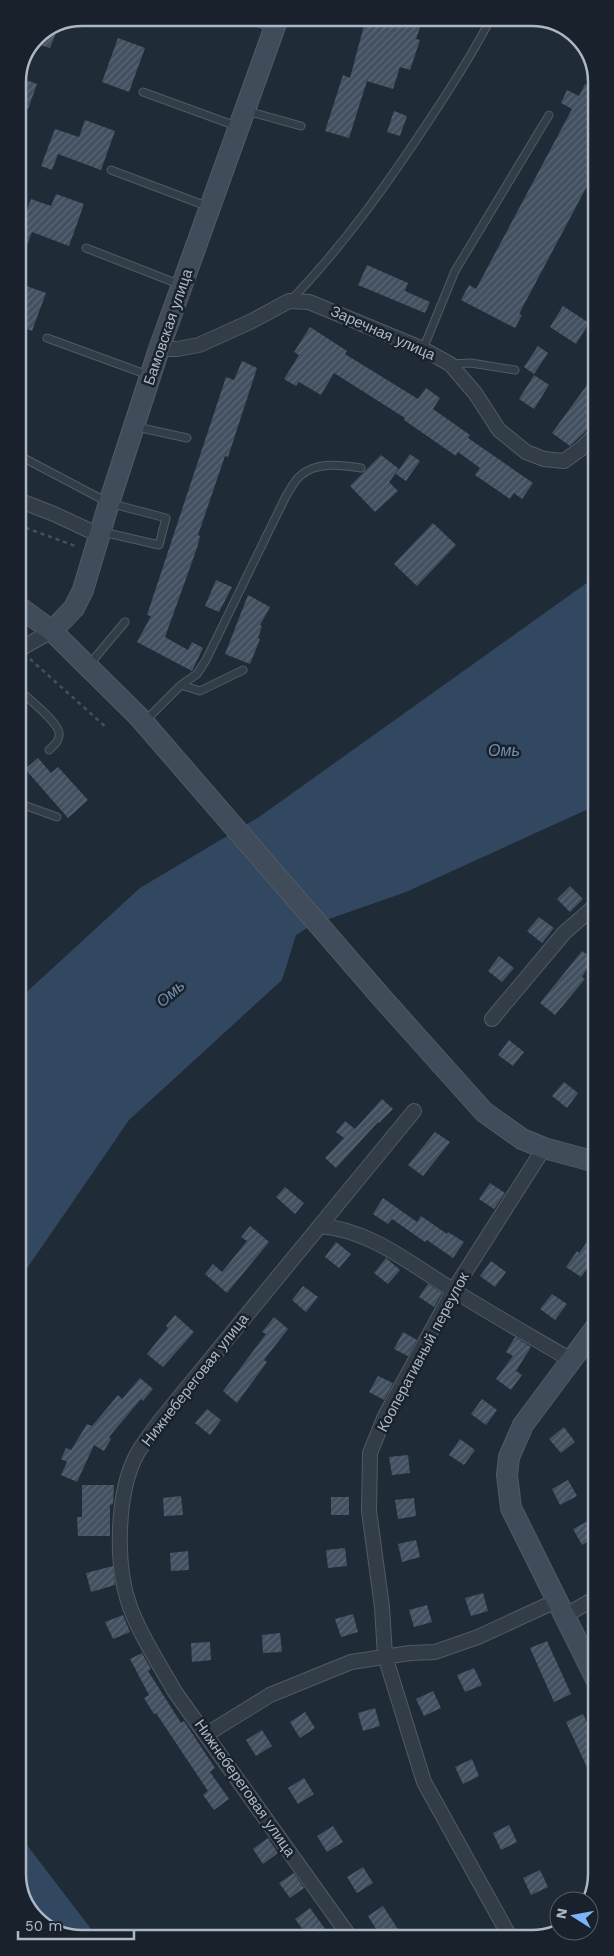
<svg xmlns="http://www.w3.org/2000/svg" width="614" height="1956" font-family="'Work Sans',sans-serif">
<defs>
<pattern id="building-hatch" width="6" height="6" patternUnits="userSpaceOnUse" patternTransform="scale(1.25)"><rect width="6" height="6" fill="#425060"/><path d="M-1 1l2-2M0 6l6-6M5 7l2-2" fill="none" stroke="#5b6775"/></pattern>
</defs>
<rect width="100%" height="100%" fill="#202b38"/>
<path fill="#324760" d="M595 577V806L406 892 312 925 296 935 282 980 129 1120 19 1280V999L140 888 259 817Z
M20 1836 98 1938C64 1938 32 1925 20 1891 16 1879 20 1850 20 1836Z"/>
<path fill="url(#building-hatch)" d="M366 18H407L422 22 416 39 420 40 410 70 400 67 393 89 367 81 349 138 325 131 343 75 350 78Z
M58 28 50 48 34 43 37 36Z
M118 38 145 48 129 92 102 82Z
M18 77 37 84 28 109 18 105Z
M585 84 594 89V173L519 314 522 315 515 328 461 300 469 285 476 289 572 109 561 103 567 90 579 96Z
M394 111 407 116 400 136 387 132Z
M85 120 115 131 101 170 58 154 52 170 41 166 55 129 79 137Z
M56 194 84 204 69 246 32 232 18 268V234L31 199 51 206Z
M367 265 408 283 405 291 430 302 425 313 358 285Z
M18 283 46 293 32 331 18 326Z
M563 306 589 323 576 344 550 327Z
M310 327 347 351 345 354 418 399 426 388 440 398 433 409 470 435 468 438 533 483 522 499 514 493 510 499 475 475 480 468 458 452 456 456 404 420 405 418 334 373 321 395 299 382 296 386 284 379 299 355 294 352Z
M538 346 548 353 534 374 524 367Z
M242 361 257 368 228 457 225 456 198 535 200 536 197 548 165 637 188 650 192 642 203 648 192 671 137 642 151 616 147 615 226 377 234 380Z
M595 374V419L584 433 570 446 552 433Z
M534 375 549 385 534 409 519 399Z
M410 454 420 461 406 481 396 474Z
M381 455 399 469 389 482 398 491 375 512 350 486Z
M433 523 456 545 417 586 394 564Z
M216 580 232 587 219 612 205 606Z
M248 595 270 607 260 625 262 626 258 638 260 639 250 664 225 654Z
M38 758 51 773 58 767 88 800 68 818 25 769Z
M570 886 583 899 570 912 557 899Z
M539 917 554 928 542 943 527 931Z
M582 951 593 959 582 977 585 979 555 1015 540 1003Z
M499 956 514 968 502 982 488 971Z
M509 1040 524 1052 513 1066 498 1055Z
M564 1082 578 1093 567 1108 552 1096Z
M382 1099 393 1109 379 1123 378 1122 336 1168 325 1158 344 1138 336 1132 345 1121 355 1129Z
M435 1132 450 1142 423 1176 408 1165Z
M490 1183 505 1193 494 1209 479 1199Z
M285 1187 304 1203 295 1214 276 1197Z
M383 1198 417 1222 421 1216 447 1234 448 1232 464 1242 453 1258 427 1240 425 1242 392 1219 388 1224 373 1214Z
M250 1226 269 1242 227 1293 205 1274 213 1264 222 1272 247 1241 241 1237Z
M596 1230V1257L581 1277 566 1267 577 1251 579 1253Z
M336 1242 351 1254 339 1268 325 1257Z
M386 1258 400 1270 388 1284 374 1273Z
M491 1261 506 1272 495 1287 480 1276Z
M428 1284 442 1293 434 1307 419 1297Z
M303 1286 318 1297 306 1312 292 1300Z
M552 1294 567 1304 555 1320 540 1309Z
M175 1315 194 1332 163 1367 147 1354 168 1328 166 1326Z
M274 1317 288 1329 264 1360 267 1362 237 1403 223 1391 266 1334 262 1332Z
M403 1332 417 1340 408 1356 394 1349Z
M515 1337 531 1347 516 1371 522 1375 511 1390 496 1379 513 1356 506 1352Z
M378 1376 393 1383 384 1400 369 1392Z
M140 1378 153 1389 143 1401 141 1399 109 1437 111 1439 104 1451 94 1445 77 1482 61 1475 67 1462 61 1459 66 1448 71 1450 87 1424 92 1426 118 1395 122 1399Z
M482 1399 497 1410 486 1425 471 1414Z
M207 1409 221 1420 210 1435 195 1423Z
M564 1427 575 1442 561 1453 549 1439Z
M460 1439 475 1450 464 1465 449 1455Z
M408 1455 410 1473 392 1475 389 1457Z
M568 1480 577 1496 560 1505 552 1489Z
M82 1485H114L113 1504 110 1505V1536H78L77 1517H82Z
M181 1496 183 1515 164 1516 163 1498Z
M331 1497H349V1515H331Z
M414 1498 416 1516 398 1519 395 1500Z
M590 1520 596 1532V1537L582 1545 573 1529Z
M416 1540 420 1557 402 1562 398 1544Z
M345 1548 347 1566 328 1568 326 1550Z
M188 1551 189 1570 171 1571 170 1553Z
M113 1566 115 1585 91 1592 86 1573Z
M483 1593 488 1611 471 1616 465 1598Z
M427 1605 432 1622 414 1627 409 1610Z
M353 1614 358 1632 341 1637 335 1619Z
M123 1615 130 1632 113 1639 105 1622Z
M280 1633 282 1652 263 1653 262 1635Z
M547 1641 571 1694 554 1702 530 1648Z
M210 1642 211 1660 192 1662 191 1643Z
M142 1653 151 1669 148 1671 181 1723 184 1721 215 1768 210 1772 229 1799 214 1810 203 1795 208 1791 156 1713 154 1714 144 1698 149 1695 130 1659Z
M474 1668 482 1685 465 1692 457 1675Z
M433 1691 441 1708 424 1716 416 1699Z
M375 1708 380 1726 363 1731 358 1713Z
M305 1712 315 1728 300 1738 290 1722Z
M583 1714 596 1743V1787L566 1722Z
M262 1730 272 1746 256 1756 246 1740Z
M472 1759 479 1776 463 1784 455 1767Z
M304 1778 314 1794 298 1804 288 1788Z
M509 1825 517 1842 501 1850 493 1833Z
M333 1826 343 1842 327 1852 317 1836Z
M268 1838 278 1853 263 1864 253 1849Z
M363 1867 373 1883 357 1893 347 1877Z
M540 1870 548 1887 531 1895 523 1878Z
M294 1873 304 1888 290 1898 279 1883Z
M383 1906 403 1937H387L382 1929 378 1932 368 1916Z
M310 1908 331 1937H309L307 1935 295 1919Z"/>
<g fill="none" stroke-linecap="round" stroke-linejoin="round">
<g stroke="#515a66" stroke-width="9">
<path id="lane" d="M245 18 273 28
M143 92 236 126
M247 111 301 126
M111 170 209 207
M86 248 181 285
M291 300C344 245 388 183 430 119 452 86 473 53 491 18
M47 338 148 375
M423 349 455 271 549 115
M450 364 471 363 515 370
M137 427 187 438
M18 455 109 503 166 518 159 545 103 532
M88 666 125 622
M181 685 200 691 243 670
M18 689C28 698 58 722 59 733 60 741 54 745 49 750
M144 722 181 685 197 674 206 660 286 496C290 490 294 481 300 476 316 461 342 465 361 468
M18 803 57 817"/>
</g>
<g stroke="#515a66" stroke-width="16">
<path id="street" d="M159 349H177L199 345 252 321 289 301 309 302 423 349 450 364 475 393 499 430 526 452 544 459 564 461 582 448 595 435
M18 500 54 514 99 535
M18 650 52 631
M492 1019 564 933 595 906
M320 1226C371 1230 410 1264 453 1290 491 1314 532 1337 571 1360
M564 1616 596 1598
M207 1734 270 1695 351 1662 410 1653 435 1652 478 1637 556 1601
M350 1937 175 1692C160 1665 141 1637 130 1607 115 1566 116 1493 137 1454 143 1443 152 1432 159 1422L414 1111
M510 1937 424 1782 385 1656 382 1607 369 1511 370 1453 385 1416 453 1291 544 1148"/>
</g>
<g stroke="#515a66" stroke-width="22">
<path id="secondary" d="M18 606 52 631 139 717 382 998 484 1112 522 1139 544 1148 596 1162
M52 631 74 608 83 590 109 503 159 349 278 18
M596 1327 523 1425 509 1457 507 1475 511 1508 596 1679"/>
</g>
<path stroke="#3f5456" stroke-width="2.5" stroke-dasharray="4 4" stroke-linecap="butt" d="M18 525 78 547
M30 659 107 728"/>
<use href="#lane" stroke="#333d48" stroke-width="7"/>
<use href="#street" stroke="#333d48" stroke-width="14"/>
<use href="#secondary" stroke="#414c5b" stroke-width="20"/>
</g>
<g text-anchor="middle" stroke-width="5" stroke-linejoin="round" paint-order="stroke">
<g font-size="15" fill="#adb7c5" stroke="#19222c">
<text transform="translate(168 327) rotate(-71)" y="5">Бамовская улица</text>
<text transform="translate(383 333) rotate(24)" y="5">Заречная улица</text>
<text transform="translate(423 1352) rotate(-62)" y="5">Кооперативный переулок</text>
<text transform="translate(195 1380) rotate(-52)" y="5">Нижнебереговая улица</text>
<text transform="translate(245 1788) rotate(55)" y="5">Нижнебереговая улица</text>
</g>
<g font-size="16" font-style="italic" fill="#748fae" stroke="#19222c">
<text x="504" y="756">Омь</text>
<text transform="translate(170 993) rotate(-42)" y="6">Омь</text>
</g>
</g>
<path d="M0 0H614V1956H0ZM82 26H532A56 56 0 0 1 588 82V1874A56 56 0 0 1 532 1930H82A56 56 0 0 1 26 1874V82A56 56 0 0 1 82 26Z" fill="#19222c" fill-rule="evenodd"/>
<path fill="none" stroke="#adb7c5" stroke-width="2.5" d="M82 26H532A56 56 0 0 1 588 82V1874A56 56 0 0 1 532 1930H82A56 56 0 0 1 26 1874V82A56 56 0 0 1 82 26Z"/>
<g transform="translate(574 1916) rotate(281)"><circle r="24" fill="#19222c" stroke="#545e69"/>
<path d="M0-4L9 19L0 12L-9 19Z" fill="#7eb2f9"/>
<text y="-8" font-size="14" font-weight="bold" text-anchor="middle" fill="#adb7c5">N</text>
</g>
<path d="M18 1931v8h116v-8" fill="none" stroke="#adb7c5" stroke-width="2.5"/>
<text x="25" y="1931" font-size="15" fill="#adb7c5" stroke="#19222c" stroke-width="4" paint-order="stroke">50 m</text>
</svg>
